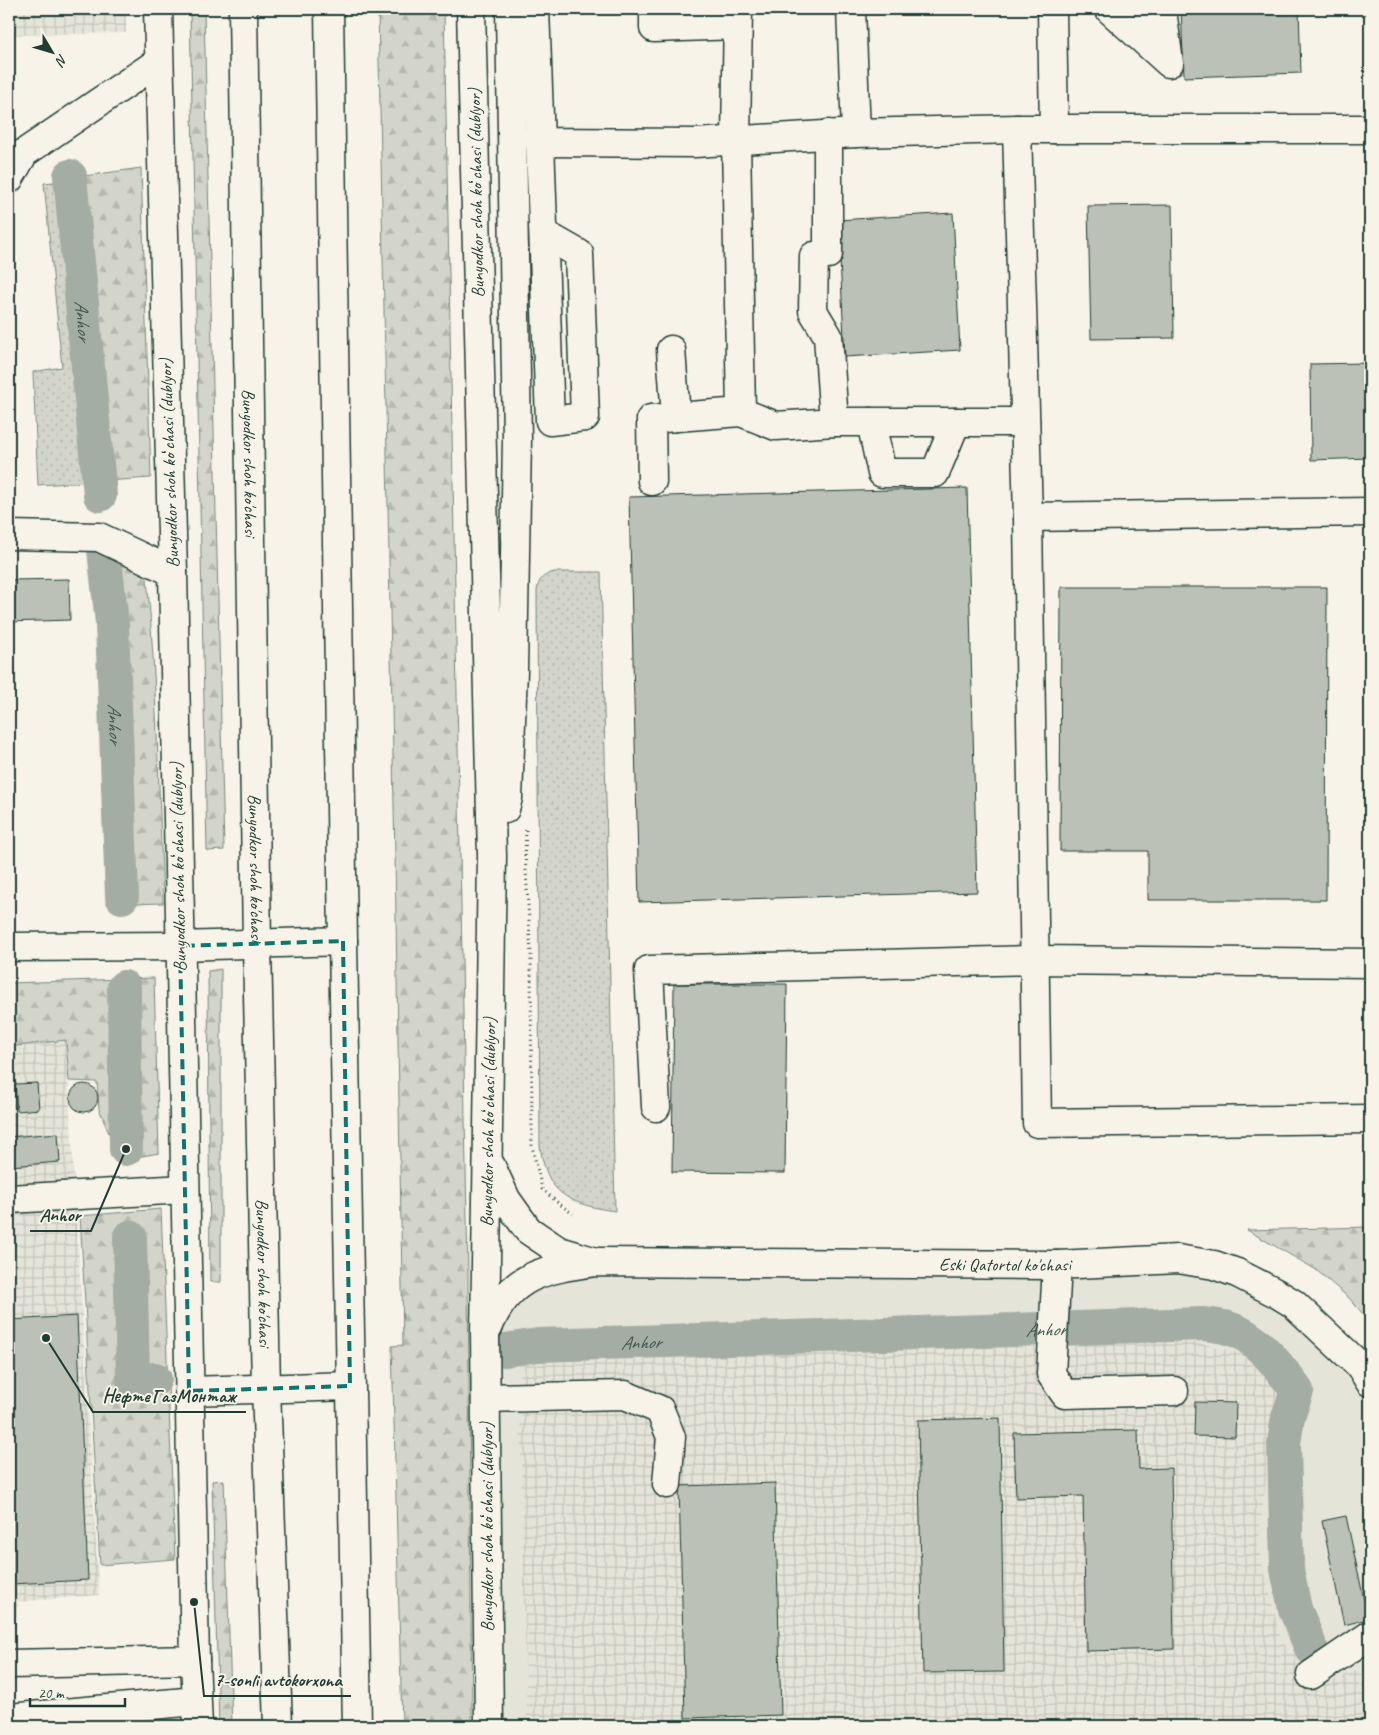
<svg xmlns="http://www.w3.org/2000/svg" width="1379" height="1735" font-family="Caveat,sans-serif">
<defs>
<pattern id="industrial-grid" width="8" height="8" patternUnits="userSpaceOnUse" patternTransform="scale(1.25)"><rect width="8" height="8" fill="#e5e4d9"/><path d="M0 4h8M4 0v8" fill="none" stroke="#c4c4bb"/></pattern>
<pattern id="grass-dots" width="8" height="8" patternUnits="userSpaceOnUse" patternTransform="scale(1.25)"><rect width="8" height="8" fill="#d3d5ca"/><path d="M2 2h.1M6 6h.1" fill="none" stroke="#b5b8ae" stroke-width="1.8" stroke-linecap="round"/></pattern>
<pattern id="forest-firs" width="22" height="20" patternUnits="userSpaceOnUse" patternTransform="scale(1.25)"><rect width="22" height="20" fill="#d3d5ca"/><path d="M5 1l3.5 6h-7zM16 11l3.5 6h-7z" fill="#b5b8ae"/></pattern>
</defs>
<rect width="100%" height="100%" fill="#f7f3e8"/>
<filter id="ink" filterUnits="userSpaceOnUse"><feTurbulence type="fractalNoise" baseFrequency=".02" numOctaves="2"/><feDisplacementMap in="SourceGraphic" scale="10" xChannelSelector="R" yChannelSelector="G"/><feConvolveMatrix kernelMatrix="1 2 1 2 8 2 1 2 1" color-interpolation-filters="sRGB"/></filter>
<g filter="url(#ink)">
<path fill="#e5e4d9" d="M570 1266 1237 1273 1370 1382V1726H489L494 1311Z"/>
<path fill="url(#industrial-grid)" d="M9 9H126V33L9 35Z
M66 1040 99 1595 18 1602 13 1649H9V1047Z
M1187 1340 1240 1353 1277 1388 1258 1546 1282 1643 1333 1681 1370 1663V1726H527L519 1363Z"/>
<path fill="url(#grass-dots)" stroke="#79897f" d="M62 181 89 482 38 485 33 372 62 367 44 183Z
M554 572H601L615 1211C594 1208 565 1203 552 1183 545 1172 542 1159 540 1146L537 591C538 580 543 575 554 572Z"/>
<path fill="url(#forest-firs)" stroke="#79897f" d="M190 9H204L224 850 207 851Z
M378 9H444L468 1274 472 1726H402L392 1346 403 1345 395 856Z
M141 168 151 478 106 481 77 177Z
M112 559 128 561 147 578C157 686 159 794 163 903L130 904 123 627Z
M221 969V1282H210L208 971Z
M154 978 159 1153 120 1160 99 1109 97 1082 69 1081 66 1040 9 1047V983Z
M161 1209 175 1559 100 1565 80 1216Z
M1370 1227V1322L1349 1298 1315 1269 1247 1230Z
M224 1480 232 1726H219L212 1481Z"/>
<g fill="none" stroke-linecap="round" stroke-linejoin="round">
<g stroke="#a4ada3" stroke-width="34">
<path id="s1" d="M70 176 100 495"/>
<path id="s2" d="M104 550 112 623 122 897"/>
<path d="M124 987 126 1149"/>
<path d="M130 1237 133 1381 155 1379"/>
<path id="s3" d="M505 1350 538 1345 1203 1324C1216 1325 1229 1327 1241 1333 1264 1346 1282 1370 1297 1391L1288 1417 1284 1443 1287 1569 1295 1609 1311 1648"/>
</g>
</g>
<path fill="#bbc1b6" stroke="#1f3d34" d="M1181 9H1299L1301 73 1184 77Z
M1172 205 1174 338 1091 339 1088 206Z
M953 213 960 350 845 357 838 220Z
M1369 363 1370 458 1311 460 1310 364Z
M967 488 977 892 639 902 629 497Z
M69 579 70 620 9 622V580Z
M1061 587H1327L1326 900H1148V851H1060Z
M674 984H787L785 1173 672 1172Z
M37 1083 39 1109 17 1111 15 1084Z
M70 1098a14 14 0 1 1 28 0a14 14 0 1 1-28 0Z
M58 1133 60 1162 10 1166 9 1137Z
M77 1316 88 1580 11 1584 9 1534V1320Z
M1195 1402 1236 1403 1235 1437 1194 1436Z
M1000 1418 1004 1672 923 1673 918 1420Z
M1138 1430 1139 1469 1171 1468 1174 1649 1086 1651 1083 1496 1016 1498 1014 1433Z
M775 1483 781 1715 685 1718 679 1486Z
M1346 1516 1368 1619 1344 1625 1322 1521Z"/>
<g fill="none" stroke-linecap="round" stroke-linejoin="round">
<g stroke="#1f3d34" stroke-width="31">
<g id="minor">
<path d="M158 9 173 572 195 1660 198 1726"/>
<path d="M471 9 492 856 485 1334 489 1726"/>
<path d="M535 9 540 142 695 143 856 133 851 9"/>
<path d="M654 9V28L737 25"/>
<path d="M1052 9 1054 129"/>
<path d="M1109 9 1169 63 1163 17 1120 19"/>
<path d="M1370 129H1017L1028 517 1037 1123 1370 1119"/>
<path d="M856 133 1017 129"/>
<path d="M540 142 550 421 585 417 579 254 544 234"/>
<path d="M9 179 24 153 158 62"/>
<path d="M671 350 676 417"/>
<path d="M741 412 776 426 834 422 828 336 813 311 814 256 828 254V134"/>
<path d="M834 422H1025"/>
<path d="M871 422 882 473H935L956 422"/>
<path d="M652 481 651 419 741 412 736 140 738 9"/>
<path d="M1028 517 1370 512"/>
<path d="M9 535 99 537 173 572"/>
<path d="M505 809 508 798 513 671 517 439 510 9"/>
<path d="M9 947 180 946"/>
<path d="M656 1107 649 970 1034 960 1370 963"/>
<path d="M491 1166 506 1199 528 1230 559 1251 593 1261"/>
<path d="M9 1199 185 1189"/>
<path d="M1057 1265 1051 1374 1065 1394 1174 1391"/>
<path id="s4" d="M488 1328C509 1274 545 1269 597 1262L1057 1265 1178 1259 1214 1265 1237 1273 1276 1293 1294 1304 1360 1366 1370 1382"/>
<path d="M486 1398 625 1395 660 1410 671 1437 667 1484"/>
<path d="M9 1664 195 1660"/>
<path d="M1311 1675 1370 1635"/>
<path d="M9 1718 196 1701"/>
</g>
</g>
<g stroke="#1f3d34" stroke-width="31">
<g id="major">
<path id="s5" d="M243 9 257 944 266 1388 278 1726"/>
<path d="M329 9 343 941 357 1726"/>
<path d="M180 946 343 941"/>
<path d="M189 1391 350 1386"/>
</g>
</g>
<path stroke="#1f3d34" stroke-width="3" stroke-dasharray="1 4" stroke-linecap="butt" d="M526 830 525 853 531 955 532 1146 542 1189 558 1203 573 1214"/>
<use href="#minor" stroke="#f7f3e8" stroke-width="28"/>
<use href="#major" stroke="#f7f3e8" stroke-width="28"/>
</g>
</g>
<path fill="none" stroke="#0f766e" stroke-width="4" stroke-dasharray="10 6" stroke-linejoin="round" d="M343 941 350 1386 189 1391 180 946Z"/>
<g text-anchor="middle" stroke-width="4" stroke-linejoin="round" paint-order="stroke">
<g font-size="18" fill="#1f3d34" stroke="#f7f3e8">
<text transform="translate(476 193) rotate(-91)" y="6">Bunyodkor shoh koʻchasi (dublyor)</text>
<text transform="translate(169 463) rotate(-92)" y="6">Bunyodkor shoh koʻchasi (dublyor)</text>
<text dy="6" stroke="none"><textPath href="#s5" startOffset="454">Bunyodkor shoh ko'chasi</textPath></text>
<text transform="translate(178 867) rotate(-91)" y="6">Bunyodkor shoh koʻchasi (dublyor)</text>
<text dy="6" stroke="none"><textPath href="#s5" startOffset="859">Bunyodkor shoh ko'chasi</textPath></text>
<text transform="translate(488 1122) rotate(-89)" y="6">Bunyodkor shoh koʻchasi (dublyor)</text>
<text dy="6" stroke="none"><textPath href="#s4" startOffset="544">Eski Qatortol ko'chasi</textPath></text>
<text dy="6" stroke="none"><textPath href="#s5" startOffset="1264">Bunyodkor shoh ko'chasi</textPath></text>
<text transform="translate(487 1527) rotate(-90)" y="6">Bunyodkor shoh koʻchasi (dublyor)</text>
</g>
<g font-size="19" font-style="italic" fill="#405950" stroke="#f7f3e8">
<text dy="7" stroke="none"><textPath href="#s1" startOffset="145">Anhor</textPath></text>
<text dy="7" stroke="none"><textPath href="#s2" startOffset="174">Anhor</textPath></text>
<text dy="7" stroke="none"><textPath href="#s3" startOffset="541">Anhor</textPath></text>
<text dy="7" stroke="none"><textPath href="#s3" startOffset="136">Anhor</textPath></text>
</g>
</g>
<path fill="none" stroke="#1f3d34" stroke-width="2" d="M126 1149L91 1231H30M46 1338L93 1412H246M194 1602L204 1696H351"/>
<g fill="#1f3d34" stroke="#f7f3e8" stroke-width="2">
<circle cx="126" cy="1149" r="5"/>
<circle cx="46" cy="1338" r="5"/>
<circle cx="194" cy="1602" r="5"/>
</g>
<g font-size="19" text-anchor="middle" font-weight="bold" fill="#1f3d34" stroke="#f7f3e8" stroke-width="4" stroke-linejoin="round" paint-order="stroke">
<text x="60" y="1221">Anhor</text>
<text x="169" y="1402">НефтеГазМонтаж</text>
<text x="278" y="1686">7-sonli avtokorxona</text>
</g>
<rect width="1379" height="1735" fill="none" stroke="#f7f3e8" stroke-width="30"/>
<rect x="15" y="15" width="1349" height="1705" fill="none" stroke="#1f3d34" stroke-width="2" filter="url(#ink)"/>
<g transform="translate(52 52) rotate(128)" stroke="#f7f3e8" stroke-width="4" paint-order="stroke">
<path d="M0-4L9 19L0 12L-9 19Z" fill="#1f3d34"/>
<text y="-8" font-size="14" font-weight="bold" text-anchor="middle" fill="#1f3d34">N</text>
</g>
<path d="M30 1698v8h95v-8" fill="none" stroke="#1f3d34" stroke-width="2.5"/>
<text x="38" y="1698" font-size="15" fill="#1f3d34" stroke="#f7f3e8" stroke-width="4" paint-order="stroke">20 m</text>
</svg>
